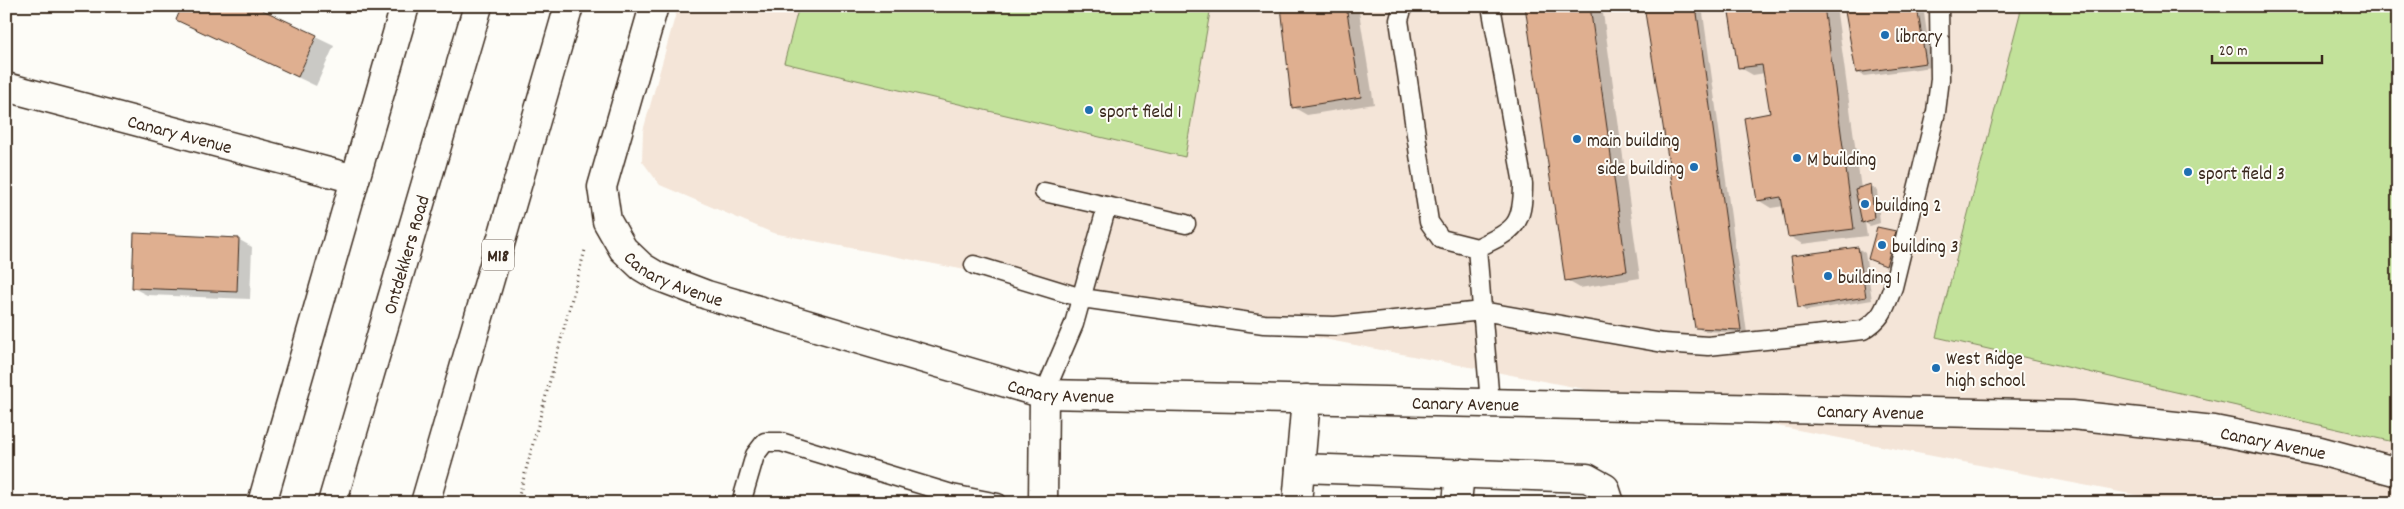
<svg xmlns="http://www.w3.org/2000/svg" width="2404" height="509" font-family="Dekko,sans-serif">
<rect width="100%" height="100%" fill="#fdfcf7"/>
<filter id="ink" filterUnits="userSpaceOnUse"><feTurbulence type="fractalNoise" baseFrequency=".02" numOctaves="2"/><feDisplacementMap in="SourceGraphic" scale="10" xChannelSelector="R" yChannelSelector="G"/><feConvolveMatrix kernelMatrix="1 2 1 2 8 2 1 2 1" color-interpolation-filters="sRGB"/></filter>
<g filter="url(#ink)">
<path fill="#f4e5d8" d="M678 6H2398V503H2177L773 233 660 185 642 161 643 131Z"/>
<path fill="#c2e29a" stroke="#7e865c" d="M799 6H1211L1185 157 784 63Z
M2022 6H2398V443L1936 337Z"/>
<path fill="#0003" d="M251 6 334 46 316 86 177 20Z
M1283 6H1358L1374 104 1307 115 1293 107Z
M1526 6H1602L1640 278 1580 288 1566 280Z
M1645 6H1702L1747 333 1703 331 1696 327Z
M1730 6H1836L1861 189 1871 186 1877 190 1880 223 1870 226 1865 223 1867 236 1802 244 1789 236 1784 206 1771 208 1758 200 1771 114 1765 73 1753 75 1739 67Z
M1845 6H1923L1932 67 1864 76 1857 72Z
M1896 232 1902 236 1892 267 1875 260Z
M238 239 252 247 250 299 147 295 133 288Z
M1858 248 1865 253 1872 300 1806 311 1800 307Z"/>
<path fill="#dfaf90" stroke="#3b2a1e" d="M182 6H254L317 35 298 77 176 20Z
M1281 6H1346L1361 97 1292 108Z
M1525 6H1590L1627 271 1565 281Z
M1644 6H1696L1741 330 1695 328Z
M1728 6H1824L1854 229 1788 237 1781 197 1757 201 1744 118 1770 113 1762 65 1738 68Z
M1844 6H1917L1926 63 1856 73Z
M1871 184 1874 219 1862 223 1855 189Z
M1877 227 1896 231 1886 266 1868 259Z
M134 233 239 238 237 292 132 288Z
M1858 247 1866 297 1798 308 1791 256Z"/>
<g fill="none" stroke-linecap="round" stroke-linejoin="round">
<g stroke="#3b2a1e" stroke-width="21">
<path id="service" d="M1403 6 1399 20 1429 222 1441 239 1477 248 1490 403
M1044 192 1186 224
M1477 248C1514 230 1523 227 1523 184L1491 6
M974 265 1082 298 1264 324 1335 326 1482 311 1663 343 1708 346 1863 330C1883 318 1885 308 1893 287L1936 112 1940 79 1939 6
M1044 394 1074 324 1107 206
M741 503 755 455 765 442H781L952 494 998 503"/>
</g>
<g stroke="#3b2a1e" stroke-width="31">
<g id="minor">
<path id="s1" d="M654 6 602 187 607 221 623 249 642 267 657 276 707 295 1044 394 2072 415 2214 430 2320 451 2398 472"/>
<path id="s2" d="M6 87 355 179"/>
<path d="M1300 468 1587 478 1605 488 1610 503"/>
<path d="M262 503 405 6"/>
<path d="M1043 503 1044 394"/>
<path d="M1297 503 1306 399"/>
<path d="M1457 503 1460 473"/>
</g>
</g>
<g stroke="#3b2a1e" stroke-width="31">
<g id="primary">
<path id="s3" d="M332 503 478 6"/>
<path d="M425 503 569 6"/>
</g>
</g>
<path stroke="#3b2a1e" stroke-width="3" stroke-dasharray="1 4" stroke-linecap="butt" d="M517 503 585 250"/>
<use href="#service" stroke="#fdfcf7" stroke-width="18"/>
<use href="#minor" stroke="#fdfcf7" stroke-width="28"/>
<use href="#primary" stroke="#fdfcf7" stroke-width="28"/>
</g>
</g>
<g fill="#1f6fb2" stroke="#fdfcf7" stroke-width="2">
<circle cx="1885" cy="35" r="5"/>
<circle cx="1089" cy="110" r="5"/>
<circle cx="1577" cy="139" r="5"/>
<circle cx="1797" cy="158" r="5"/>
<circle cx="1694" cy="167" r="5"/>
<circle cx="2188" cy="172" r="5"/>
<circle cx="1865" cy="204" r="5"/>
<circle cx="1882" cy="245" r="5"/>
<circle cx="1828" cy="276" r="5"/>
<circle cx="1936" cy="368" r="5"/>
</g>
<g text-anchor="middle" stroke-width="4" stroke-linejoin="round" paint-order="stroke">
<rect fill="#fdfcf7" stroke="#75695f" stroke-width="1" x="482" y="239.5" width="32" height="31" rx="4"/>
<g font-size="18" font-weight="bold" fill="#3b2a1e">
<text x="498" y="261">M18</text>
</g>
<g font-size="19" fill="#3b2a1e" stroke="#fdfcf7" text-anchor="start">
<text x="1895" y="42">library</text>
<text x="1099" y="117">sport field 1</text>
<text x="1587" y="146">main building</text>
<text x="1807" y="165">M building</text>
<text x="1684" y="174" text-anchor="end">side building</text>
<text x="2198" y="179">sport field 3</text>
<text x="1875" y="211">building 2</text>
<text x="1892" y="252">building 3</text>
<text x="1838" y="283">building 1</text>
<text x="1946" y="364">West Ridge<tspan x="1946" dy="22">high school</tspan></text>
</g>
<g font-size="19" fill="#3b2a1e" stroke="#fdfcf7">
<text dy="7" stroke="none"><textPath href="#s2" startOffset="180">Canary Avenue</textPath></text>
<text dy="7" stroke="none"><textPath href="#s3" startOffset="259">Ontdekkers Road</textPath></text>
<text dy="7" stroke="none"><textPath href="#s1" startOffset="315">Canary Avenue</textPath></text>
<text dy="7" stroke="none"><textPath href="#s1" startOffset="720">Canary Avenue</textPath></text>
<text dy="7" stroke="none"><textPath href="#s1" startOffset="1125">Canary Avenue</textPath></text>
<text dy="7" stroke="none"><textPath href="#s1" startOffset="1530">Canary Avenue</textPath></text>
<text dy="7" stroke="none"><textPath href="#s1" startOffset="1935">Canary Avenue</textPath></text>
</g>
</g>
<rect width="2404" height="509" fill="none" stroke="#fdfcf7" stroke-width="25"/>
<rect x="12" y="12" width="2379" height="484" fill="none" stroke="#3b2a1e" stroke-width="2" filter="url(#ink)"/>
<path d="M2212 55v8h110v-8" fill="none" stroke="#3b2a1e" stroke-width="2.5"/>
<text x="2219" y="55" font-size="15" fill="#3b2a1e" stroke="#fdfcf7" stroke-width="4" paint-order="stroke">20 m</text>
</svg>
